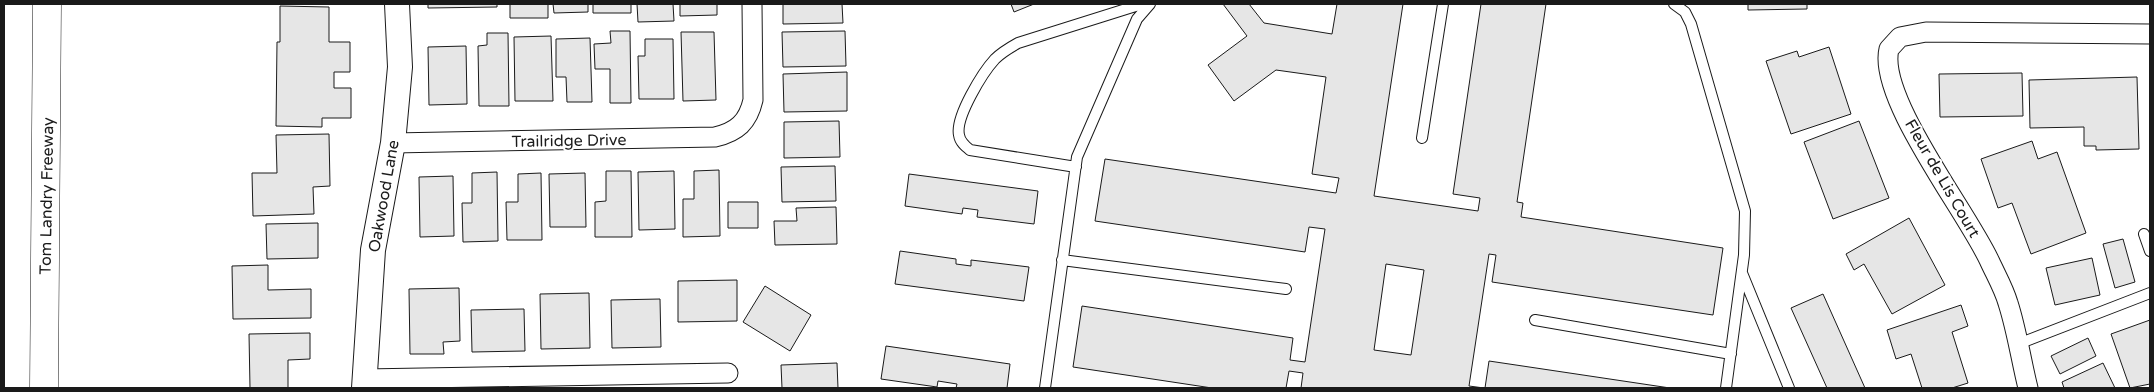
<svg xmlns="http://www.w3.org/2000/svg" width="2154" height="392" font-family="'Varela Round',sans-serif">
<rect width="100%" height="100%" fill="#fff"/>
<path fill="#e6e6e6" stroke="#1a1a1a" fill-rule="evenodd" d="M428 4H497V7L428 8Z
M510 4H548V18H510Z
M553 4H588V12L554 13Z
M593 4H631V13H593Z
M637 4H673L674 21 638 22Z
M680 4H717V15L680 16Z
M783 4H842L843 23 783 24Z
M1011 4H1034L1014 12Z
M1223 4H1249L1264 23 1332 34 1337 4H1403L1374 196 1478 211 1480 198 1453 194 1481 4H1546L1517 202 1523 203 1521 217 1723 248 1713 315 1492 282 1496 255 1489 254 1469 386 1484 388H1301L1303 373 1289 371 1286 388H1212L1073 367 1082 306 1293 338 1290 360 1305 362 1325 229 1309 227 1305 252 1095 221 1105 159 1336 193 1339 178 1312 174 1326 77 1276 70 1234 101 1208 65 1247 36ZM1386 264 1424 270 1411 355 1374 350Z
M1748 4H1807V9L1748 10Z
M280 6 329 7V42H350V72H334V88H351V118H322V127L276 126 277 42H280Z
M610 31H630L631 103H610V69H595L594 44 611 43Z
M845 31 846 66 783 67 782 32Z
M681 32H714L716 100 683 101Z
M487 33H508L509 106H479L478 46 487 45Z
M551 36 553 101H515L514 37Z
M590 38 592 102H567L566 77H556V39Z
M645 39H673L674 99H639L638 56H645Z
M466 46 467 104 429 105 428 47Z
M1829 47 1851 114 1791 134 1766 61 1797 51 1799 57Z
M847 72V111L784 112 783 74Z
M2022 73 2023 116 1940 117 1939 74Z
M2137 77 2139 149 2096 150V146H2084V127L2030 128 2029 80Z
M839 121 840 157 784 158V122Z
M1859 121 1889 198 1833 219 1804 142Z
M329 134 330 186 313 187 314 214 253 216 252 173H277L276 135Z
M2032 141 2038 159 2057 152 2086 233 2031 254 2012 203 1998 208 1981 159Z
M835 166 836 201 782 202 781 167Z
M719 170 720 236 683 237V199H694V171Z
M606 171H631L632 237H595V202L606 201Z
M674 171 675 229 639 230 638 172Z
M497 172 498 241 463 242 462 203H472V173Z
M541 173 542 240H507L506 202H518V174Z
M585 173 586 227H550L549 174Z
M909 174 1038 191 1034 224 977 217 978 210 963 208 962 214 905 206Z
M453 176 454 236 420 237 419 177Z
M728 202H758V228H728Z
M836 207 837 244 775 245 774 221H797L796 208Z
M1909 218 1945 285 1892 314 1864 264 1854 270 1846 254Z
M318 223V258L267 259 266 224Z
M2123 239 2135 282 2115 288 2103 244Z
M900 251 956 259V264L971 266V260L1029 267 1024 301 895 284Z
M2092 258 2100 295 2055 305 2046 268Z
M268 265V290L311 289V318L233 319 232 266Z
M737 280V321L678 322V281Z
M765 286 811 315 790 351 743 322Z
M459 288 460 341 443 342 444 354H410L409 289Z
M589 293 590 348 541 349 540 294Z
M1823 294 1865 388H1827L1791 308Z
M660 299 661 347 612 348 611 300Z
M1961 305 1968 326 1952 332 1968 383 1952 388H1922L1911 354 1896 359 1887 330Z
M524 309 525 351 472 352 471 310Z
M2150 320V384L2130 388 2111 334Z
M310 333V359L288 360V388H250L249 334Z
M2088 338 2096 356 2060 374 2051 356Z
M886 346 1010 364 1007 388H956L957 384 938 381 937 387 881 379Z
M1489 361 1670 388H1485Z
M837 363 838 388H782L781 365Z
M2103 363 2115 388H2064L2062 382Z"/>
<g fill="none" stroke-linecap="round" stroke-linejoin="round">
<g stroke="#1a1a1a" stroke-width="12">
<path id="service" d="M1674 4 1685 12 1691 24 1745 211 1744 255 1726 388
M1422 138 1443 4
M1076 167 970 150C965 146 960 142 959 135 955 117 983 72 995 59 1002 52 1009 48 1018 43L1142 4
M2144 234 2150 251
M1062 260 1286 289
M1742 273 1789 388
M1535 320 1731 354
M2018 344 2150 293
M1045 388 1077 157 1137 19 1150 4"/>
</g>
<g stroke="#1a1a1a" stroke-width="21">
<path id="minor" d="M393 143 715 137C737 132 748 122 753 100L752 4
M364 379 728 373
M2028 388C2021 360 2017 331 2008 303 2004 289 1996 275 1990 262 1968 213 1877 98 1889 49L1900 37 1926 32 2150 34"/>
</g>
<g stroke="#1a1a1a" stroke-width="26">
<path id="tertiary" d="M364 388 373 250 393 143 400 67 397 4"/>
</g>
<g stroke="#1a1a1a" stroke-width="29">
<path id="motorway" d="M44 388 47 4"/>
</g>
<use href="#service" stroke="#fff" stroke-width="10"/>
<use href="#minor" stroke="#fff" stroke-width="19"/>
<use href="#tertiary" stroke="#fff" stroke-width="24"/>
<use href="#motorway" stroke="#fff" stroke-width="28"/>
</g>
<g text-anchor="middle" stroke-width="4" stroke-linejoin="round" paint-order="stroke">
<g font-size="16" fill="#1a1a1a" stroke="#fff">
<text transform="translate(569 140) rotate(-1)" y="6">Trailridge Drive</text>
<text transform="translate(1943 178) rotate(60)" y="6">Fleur de Lis Court</text>
<text transform="translate(46 196) rotate(-89)" y="6">Tom Landry Freeway</text>
<text transform="translate(383 196) rotate(-80)" y="6">Oakwood Lane</text>
</g>
</g>
<rect width="2154" height="392" fill="none" stroke="#1a1a1a" stroke-width="10"/>
</svg>
